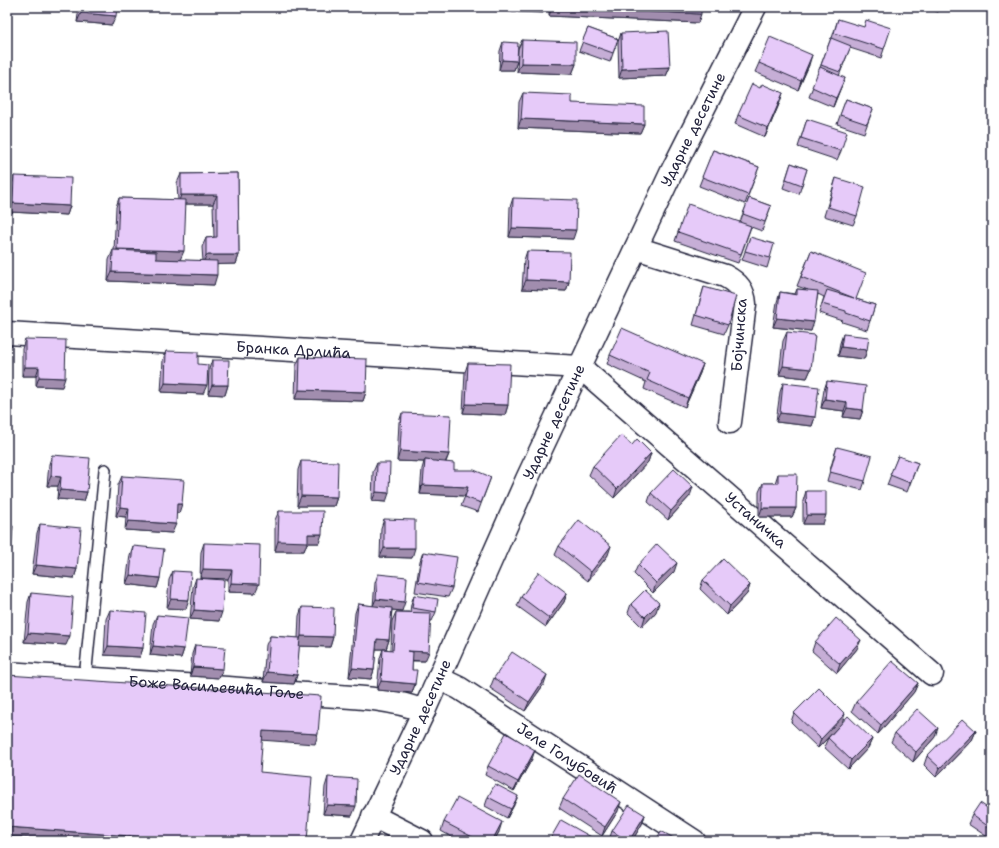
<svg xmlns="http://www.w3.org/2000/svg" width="999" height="848" font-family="'Shantell Sans',sans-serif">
<rect width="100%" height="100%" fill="#fff"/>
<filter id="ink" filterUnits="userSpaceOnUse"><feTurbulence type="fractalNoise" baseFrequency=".025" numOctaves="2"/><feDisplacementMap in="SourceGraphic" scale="8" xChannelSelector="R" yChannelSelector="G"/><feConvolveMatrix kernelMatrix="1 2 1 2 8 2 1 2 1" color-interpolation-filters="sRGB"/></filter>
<g filter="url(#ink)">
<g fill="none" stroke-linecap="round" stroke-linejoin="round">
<g stroke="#22223b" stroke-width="14">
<path id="lane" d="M85 679 105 470
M7 840 16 841"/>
</g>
<g stroke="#22223b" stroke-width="25">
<g id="street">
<path d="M636 248 725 276C738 283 744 290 745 304L730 422"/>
<path id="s1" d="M7 333 580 367 932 674"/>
<path id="s2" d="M7 673C102 680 197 685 292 693 336 697 383 695 424 711"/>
<path id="s3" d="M438 678 459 688 694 841"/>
<path d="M373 816 422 841"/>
<path id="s4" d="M362 841 424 711 527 479 673 169 755 7"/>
</g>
</g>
<use href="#lane" stroke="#fff" stroke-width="11"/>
<use href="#street" stroke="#fff" stroke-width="22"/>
</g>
<path fill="#c6aed6" stroke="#22223b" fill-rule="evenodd" d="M79 7H117L112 25 77 22Z
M549 7H701L698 23 549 16Z
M925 7H940L938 12Z
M838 19 884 49 881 58 850 48 839 76 841 87 833 107 809 97 831 38H832Z
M588 28 618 39 610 62 579 51Z
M621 33 670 67 666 76 619 78 618 42Z
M522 40 576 64 572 74 517 72 518 49Z
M503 42 517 61 514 70H499L500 51Z
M759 63 809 65 798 90 755 72Z
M523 93 572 103 644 124 640 133 518 128 519 102Z
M846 99 873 109 864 133 837 124Z
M780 102 765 137 735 124 738 115Z
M807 119 841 151 837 160 798 147Z
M713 150 759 167 745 204 699 186Z
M791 163 807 169 799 194 783 188Z
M238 173 239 255 236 264H217L214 285 108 281 109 260 113 250 114 251 116 207 119 198 178 200 177 183 181 174ZM185 204H213L214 237 206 238 202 247 203 261 180 260Z
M14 176 70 206 67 215 10 212 11 185Z
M836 178 857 216 853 225 824 216Z
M513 198 573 239 509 237 510 207Z
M749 198 771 206 762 231 751 227 738 263 675 241 678 232 740 222Z
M750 237 770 258 767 268 742 260Z
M527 251 569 282 566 291 522 289 524 260Z
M811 251 856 299 875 305 867 330 842 322 843 321 819 313 824 297 818 294 811 331 773 327 777 302 780 292 795 294 797 289 808 290 797 286Z
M704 287 728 325 724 334 693 325Z
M787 332 811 369 807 378 779 375 783 341Z
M843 334 867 350 864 359 838 356 840 343Z
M25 339 62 387 36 386V376H22V349Z
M166 351 203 394 161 392 163 360Z
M610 355 703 364 700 373 685 407 644 389 646 382 607 364Z
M300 357 366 392 363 401 295 399 296 366Z
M212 360 228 385 225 395 208 394 209 369Z
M468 363 508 405 505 415 463 413 465 372Z
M827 381 863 410 860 419 843 417 844 411 821 408 824 390Z
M783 383 815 417 812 426 776 422 780 392Z
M402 413 449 454 446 462 454 470 491 477 478 512 461 506 465 496 420 494 422 469 424 462 397 461 399 422Z
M632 445 651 453 648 462 614 498 589 475 593 466Z
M837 447 865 481 862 490 827 481 834 456Z
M52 455 87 492 84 501 57 499 58 486H47L49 464Z
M898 456 918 463 907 492 887 485Z
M301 461 337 497 334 506H297L298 470Z
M377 463 386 502 372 501 373 472Z
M778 474 796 508 792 517H759V492L763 483H775Z
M122 476 179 513H176L172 533 125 530 126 517 116 516 118 485Z
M806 491 823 524H803V501Z
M651 493 690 496 668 520 648 502Z
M279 511 319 543H307L304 551H275V520Z
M384 519 412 558 380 557 381 528Z
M40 524 77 569 74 578 32 574 37 533Z
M204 543 255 593 228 592V579L200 578 201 552Z
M133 546 160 578 157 588 126 584 130 555Z
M559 546 608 555 588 581 555 555Z
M423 552 452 588 448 597 415 592 420 561Z
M638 565 674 572 653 593 634 574Z
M173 571 186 609 167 608 169 580Z
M378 574 402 611 392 610 389 640 386 649 391 650 392 621 396 612H410L411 604 414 595 436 612 432 621H430L425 661H412V670L415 684 412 693 377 690 380 658 383 649H376L374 670 371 679 349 677 355 613 358 604 373 606 375 583Z
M196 578 219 621 190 619 193 587Z
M703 580 750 585 747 594 727 615 700 589Z
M31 593 66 645 24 642 28 602Z
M567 593 564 602 546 627 517 606 521 597Z
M631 604 656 612 642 627 628 613Z
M302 607 333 637 330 647 299 646 297 675 294 684 263 682 266 645 270 636 298 638 299 616Z
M110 610 143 648 140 657 104 655 106 619Z
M157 615 184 649 181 658 150 655 153 624Z
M815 642 857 649 837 673 812 651Z
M195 645 223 669 219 678 190 676 192 654Z
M494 678 544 684 525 711 490 688Z
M918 683 914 692 878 734 852 711 856 702Z
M794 713 842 722 872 739 868 748 848 769 824 747 828 738 818 748 791 722Z
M976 731 972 740 936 777 924 765 927 756Z
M895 733 935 737 913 762 891 742Z
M532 759 514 791 485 775 488 766Z
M328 777 352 816 323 814 325 787Z
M992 786V802L987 798 990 789Z
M488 797 514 805 507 818 485 806Z
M563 799 618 811 602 836 559 808Z
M992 811V840L968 824 972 815Z
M645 815 642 824 632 841H610L609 840 612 831Z
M444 822 499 832 494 841H459L441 831Z"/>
<path fill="#a18dae" stroke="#22223b" d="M487 7H517L515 12 485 10Z
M520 7H545L543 13 518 12Z
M552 7 701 14 698 23 549 16Z
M81 13 116 16 112 25 77 22Z
M812 55 809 65 798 90 801 81Z
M502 60 517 61 514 70H499Z
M521 63 576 64 572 74 517 72Z
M670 67 666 76 619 78 622 69Z
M845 78 841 87 833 107 836 98Z
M783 93 780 102 765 137 768 128Z
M521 119 644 124 640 133 518 128Z
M181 195H217L213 204H178Z
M13 203 70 206 67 215 10 212Z
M512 228 576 230 573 239 509 237Z
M117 249 184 251 180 260 114 258Z
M206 255H239L236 264 203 265Z
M112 272 217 275 214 285 108 281Z
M526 280 569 282 566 291 522 289Z
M777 318 814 322 811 331 773 327Z
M841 347 867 350 864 359 838 356Z
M703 364 700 373 685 407 688 398Z
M783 366 811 369 807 378 779 375Z
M25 367H39L36 376H22Z
M39 377 65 378 62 387 36 386Z
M165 383 207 385 203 394 161 392Z
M212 385H228L225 395 208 394Z
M299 390 366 392 363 401 295 399Z
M825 399 847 402 844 411 821 408Z
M466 404 508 405 505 415 463 413Z
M847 408 863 410 860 419 843 417Z
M780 413 815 417 812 426 776 422Z
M400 451 449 454 445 463 425 460 424 462 397 461Z
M651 453 648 462 614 498 617 489Z
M51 476 61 477 58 486H47Z
M423 485 468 487 465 496 420 494Z
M693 487 690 496 668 520 671 511Z
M60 490 87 492 84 501 57 499Z
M376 492 389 493 386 502 372 501Z
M301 496 337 497 334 506H297Z
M177 504H182L179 513H174Z
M120 507 129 508 126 517 116 516Z
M762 508H796L792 517H759Z
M807 515H826L823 524H803Z
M128 521 176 524 172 533 125 530Z
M308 534H322L319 543H307L304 551H275L278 541Z
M611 546 608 555 588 581 591 572Z
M384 548H415L412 558 380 557Z
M7 550H11L8 559H7Z
M677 563 674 572 653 593 656 583Z
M36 565 77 569 74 578 32 574Z
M203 569 232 570 228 579 200 578Z
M130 575 160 578 157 588 126 584Z
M231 583 259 584 255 593 228 592Z
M750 585 747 594 727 615 730 606Z
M567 593 564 602 546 627 549 618Z
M171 599 189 600 186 609 167 608Z
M376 599 405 602 402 611 372 608Z
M659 603 656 612 642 627 645 617Z
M194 610 222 612 219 621 190 619Z
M28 633 70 636 66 645 24 642Z
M301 636 333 637 330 647 298 646Z
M377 639 389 640 386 649H374Z
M861 640 857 649 837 673 840 664Z
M108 646 143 648 140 657 104 655Z
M153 646 184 649 181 658 150 655Z
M408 651 429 652 425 661 405 660Z
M193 667 223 669 219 678 190 676Z
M352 668 374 670 371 679 349 677Z
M267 672 297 675 294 684 263 682Z
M547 675 544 684 525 711 529 702Z
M381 681 415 684 412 693 377 690Z
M918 683 914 692 878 734 881 725Z
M845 714 842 723 818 748 821 739Z
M938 728 935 737 913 762 916 752Z
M263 731 318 734 315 744 260 740Z
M976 731 972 740 936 777 940 768Z
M872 739 868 748 848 769 851 760Z
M535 750 532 759 514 791 518 782Z
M518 796 514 805 507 818 511 809Z
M621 802 618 811 602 836 605 827Z
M327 805 356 806 352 816 323 814Z
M645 815 642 824 632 841H629Z
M502 822 499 832 494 841H492Z
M7 827 199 841H70L7 836Z"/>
<path fill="#e6caf9" stroke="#22223b" d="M81 7H117L116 16 81 13Z
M555 7H701V14Z
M838 19 864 27 866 20 891 28 884 49 834 33Z
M588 28 618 39 613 53 582 42Z
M668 31 670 67 622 69 621 33Z
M770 37 812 55 801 81 759 63Z
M831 38 851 46 840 72 821 65Z
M522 40 576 42V64L521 63Z
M503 42 518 43 517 61 502 60Z
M820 67 845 78 836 98 812 87Z
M752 84 760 88 762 84 783 93 768 128 738 115Z
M523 93 572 95V103L644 106V124L521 119Z
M846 99 873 109 867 124 840 115Z
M807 119 847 132 841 151 801 138Z
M713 150 759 167 748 195 702 177Z
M791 163 807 169 802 185 786 179Z
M238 173 239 255H206V238L217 237V195H181V174Z
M14 176 71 178 70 206 13 203Z
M836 178 865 187 857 216 828 207Z
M119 198 186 200 184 251 117 249Z
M513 198 577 200 576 230 512 228Z
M749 198 771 206 765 222 743 214Z
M688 204 751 226 741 254 678 232Z
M750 237 774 244 770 258 745 251Z
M113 250 156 252V259L217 261V275L112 272Z
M527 251 570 252 569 282 526 280Z
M811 251 866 273 856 299 875 305 870 321 846 313V311L822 304 827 290 854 298 801 277Z
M704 287 736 296 728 325 696 315Z
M797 289 818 291 814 322 777 318 780 292 797 295Z
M622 328 703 364 688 398 647 380 650 373 610 355Z
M787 332 815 335 811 369 783 366Z
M843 334 869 337 867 350 841 347Z
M25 339 66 340 65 378 39 377V367H25Z
M166 351 198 352V364L208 365 207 385 165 383Z
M300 357 367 359 366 392 299 390Z
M212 360H229L228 385H212Z
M468 363 510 364 508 405 466 404Z
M827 381 866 386 863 410 847 408V402L825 399Z
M783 383 819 387 815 417 780 413Z
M402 413 451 415 449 454 400 451Z
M621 435 632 445 637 439 651 453 617 489 593 466Z
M837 447 872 456 865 481 830 472Z
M52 455 90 458 87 492 60 490 61 477 51 476Z
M898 456 918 463 910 483 890 475Z
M425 460 454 463V470H474L491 477 481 503 465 497 468 487 423 485Z
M301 461 338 462 337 497 301 496Z
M377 463H390L389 493 376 492Z
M674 469 693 487 671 511 651 493Z
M778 474H797L796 508H762L763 483H778Z
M122 476 184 480 182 504H177L176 524 128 521 129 508 120 507Z
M806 491H826V515H807Z
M279 511H323L322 534H308V542L278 541Z
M384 519 415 520V548H384Z
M579 520 611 546 591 572 559 546Z
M40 524 81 528 77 569 36 565Z
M7 525 13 526 11 550H7Z
M204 543 260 545 259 584 231 583 232 570 203 569Z
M657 544 677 563 656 583 638 565Z
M133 546 164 549 160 578 130 575Z
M423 552 457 557 452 588 418 582Z
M723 559 750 585 730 606 703 580Z
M173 571 191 572 189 600 171 599Z
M539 572 567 593 549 618 521 597Z
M378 574 407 577 405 602 376 599Z
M196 578 224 580 222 612 194 610Z
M645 590 659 603 645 617 631 604Z
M31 593 73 597 70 636 28 633Z
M414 595 438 599 436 612 412 608Z
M358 604 392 608 389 640 377 639 374 670 352 668Z
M302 607 334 608 333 637 301 636Z
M110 610 146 613 143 648 108 646Z
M396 612 431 613 429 652 408 651 413 652 412 670H417L415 684 381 681 383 649 393 650Z
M157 615 188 618 184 649 153 646Z
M836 618 861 640 840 664 815 642Z
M270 636 300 638 297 675 267 672Z
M195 645 225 647 223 669 193 667Z
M512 652 547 675 529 702 494 678Z
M892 661 918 683 881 725 856 702Z
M7 675 321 696 318 734 263 731 260 772 312 777 307 841H199L7 827Z
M819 688 845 714 821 739 794 713Z
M917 709 938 728 916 752 895 733Z
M848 716 872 739 851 760 828 738Z
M963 719 976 731 940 768 927 756Z
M506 733 535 750 518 782 488 766Z
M579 774 621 802 605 827 563 799Z
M328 777 357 779 356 806 327 805Z
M495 784 518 796 511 809 488 797Z
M457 798 502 822 492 841H480L444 822Z
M980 803 992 811V829L972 815Z
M629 805 645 815 629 841H628L612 831Z
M561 820 593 838 592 841H549Z
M661 831 679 841H656Z"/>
</g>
<g text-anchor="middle" stroke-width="3" stroke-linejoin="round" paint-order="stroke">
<g font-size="15" fill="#22223b" stroke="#fff">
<text dy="5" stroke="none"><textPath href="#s4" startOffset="785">Ударне десетине</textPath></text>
<text transform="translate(739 335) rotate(-86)" y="5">Бојчинска</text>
<text dy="5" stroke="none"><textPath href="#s1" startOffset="287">Бранка Дрлића</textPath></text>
<text dy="5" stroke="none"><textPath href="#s4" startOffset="461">Ударне десетине</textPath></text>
<text dy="5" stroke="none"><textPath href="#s1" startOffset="807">Устаничка</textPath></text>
<text dy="5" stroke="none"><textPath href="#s2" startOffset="210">Боже Васиљевића Гоље</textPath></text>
<text dy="5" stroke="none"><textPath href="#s4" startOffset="137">Ударне десетине</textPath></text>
<text dy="5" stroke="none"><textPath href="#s3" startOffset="152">Јеле Голубовић</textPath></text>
</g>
</g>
<rect width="999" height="848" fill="none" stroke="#fff" stroke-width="24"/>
<rect x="12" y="12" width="975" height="824" fill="none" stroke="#22223b" stroke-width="1.5" filter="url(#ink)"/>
</svg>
